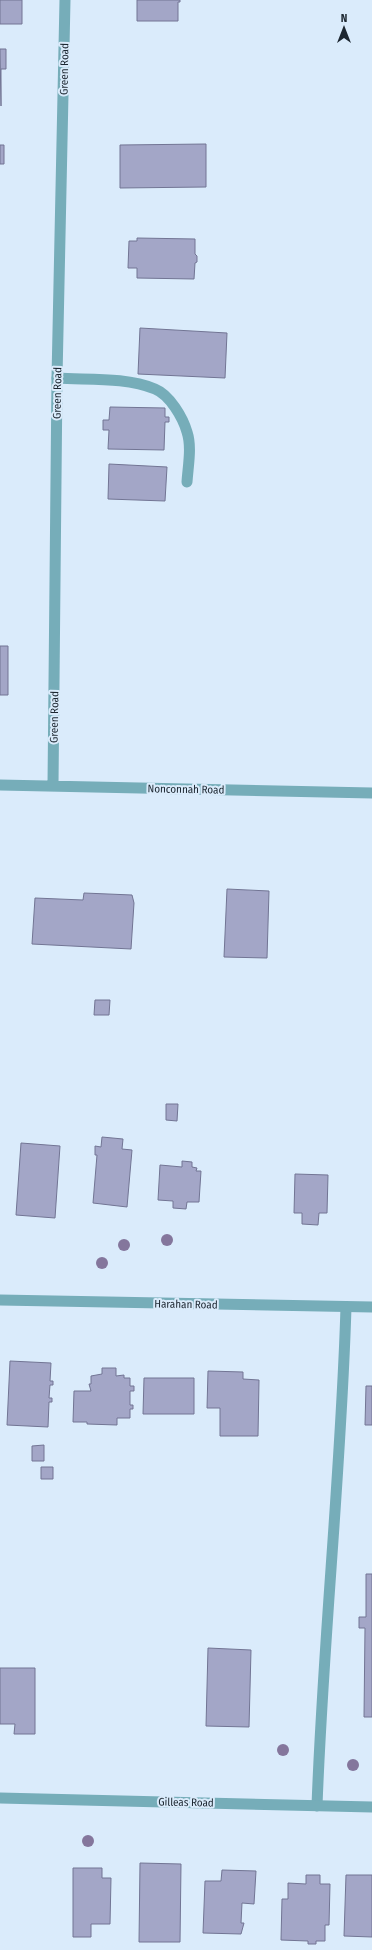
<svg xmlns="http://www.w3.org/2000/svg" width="372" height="1950" font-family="'Fira Sans Condensed',sans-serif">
<rect width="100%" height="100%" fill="#daebfb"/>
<path fill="#a3a6c7" stroke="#727594" d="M0 0H22V24H0Z
M137 0H180V2H178V21H137Z
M0 49H6V69H1V106Z
M206 144V187L120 188V145Z
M0 145H4V164H0Z
M137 238 195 239V254L197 256V262L195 263 194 279 137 278V268H128L129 241H137Z
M140 328 227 333 225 378 138 374Z
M110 407 165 408V417H169V422H165L164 450 108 449 109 430H103V420H109Z
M109 464 167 467 165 501 108 499Z
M0 646H8V695H0Z
M227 889 269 891 267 958 224 957Z
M84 893 132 895 134 903 131 949 32 944 35 898 83 900Z
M95 1000H110L109 1015H94Z
M166 1104H178L177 1121 166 1120Z
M102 1137 123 1139 122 1149 132 1150 127 1207 93 1203 97 1155H95V1146L101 1147Z
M21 1143 60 1146 55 1218 16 1215Z
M182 1161 192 1162V1167L197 1168 196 1171H201L199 1202H187L186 1209 173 1208V1201L158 1200 160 1165 182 1167Z
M295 1174 328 1175 327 1213H319L318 1225 302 1224V1213H294Z
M10 1361 51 1363 50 1381H53V1385H50L49 1398H52V1402H49L48 1427 7 1425Z
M102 1368H116V1376L124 1375V1378H130V1386H134V1391H130V1405H133V1409H130V1418H117V1425L87 1424V1422H73L74 1391H91L89 1384H91V1376L102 1374Z
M208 1371 243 1372V1379L259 1380 258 1436H220V1408H207Z
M144 1378H194V1414H143Z
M366 1386H372V1425H365Z
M44 1445V1461H32V1446Z
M41 1467H53V1479H41Z
M366 1574H372V1717H364L365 1628H359V1617H366Z
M208 1648 251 1650 249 1727 206 1726Z
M0 1668H35V1734H14L15 1724H0Z
M140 1863 181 1864 180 1942H139Z
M73 1868H102V1878H111L110 1924H91V1937H73Z
M222 1870 256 1871 254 1904 242 1903 241 1923H244L241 1934 203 1933 205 1881H221Z
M306 1875H320V1884H330L329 1925H325V1941H316V1944H308V1941L281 1940 282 1899H288V1883L306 1884Z
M346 1875H372V1937L344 1936Z"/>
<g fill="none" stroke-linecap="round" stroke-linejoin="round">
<path stroke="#76adb9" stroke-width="11" d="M57 378C89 380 126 377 155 389 170 395 183 418 187 432 192 447 188 466 187 482
M317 1806C323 1639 341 1474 346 1307"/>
<path stroke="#76adb9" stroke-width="11" d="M0 785 372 793
M53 785 57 378 65 0
M0 1300 372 1307
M0 1798 372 1807"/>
</g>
<g fill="#84769c">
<circle cx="167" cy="1240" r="6"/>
<circle cx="124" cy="1245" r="6"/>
<circle cx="102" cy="1263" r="6"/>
<circle cx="283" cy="1750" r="6"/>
<circle cx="353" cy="1765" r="6"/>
<circle cx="88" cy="1841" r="6"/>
</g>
<g text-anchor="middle" stroke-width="4" stroke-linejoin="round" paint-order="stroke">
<g font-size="11" fill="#1d2731" stroke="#daebfb">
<text transform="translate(64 69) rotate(-89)" y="4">Green Road</text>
<text transform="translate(57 393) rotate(-89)" y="4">Green Road</text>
<text transform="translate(54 717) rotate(-89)" y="4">Green Road</text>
<text transform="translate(186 789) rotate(1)" y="4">Nonconnah Road</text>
<text transform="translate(186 1304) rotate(1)" y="4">Harahan Road</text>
<text transform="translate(186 1802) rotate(1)" y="4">Gilleas Road</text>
</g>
</g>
<g transform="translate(344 28)" stroke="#daebfb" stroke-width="3" paint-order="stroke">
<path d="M0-3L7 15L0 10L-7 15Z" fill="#1d2731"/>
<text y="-6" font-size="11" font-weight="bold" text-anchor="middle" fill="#1d2731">N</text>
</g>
</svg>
